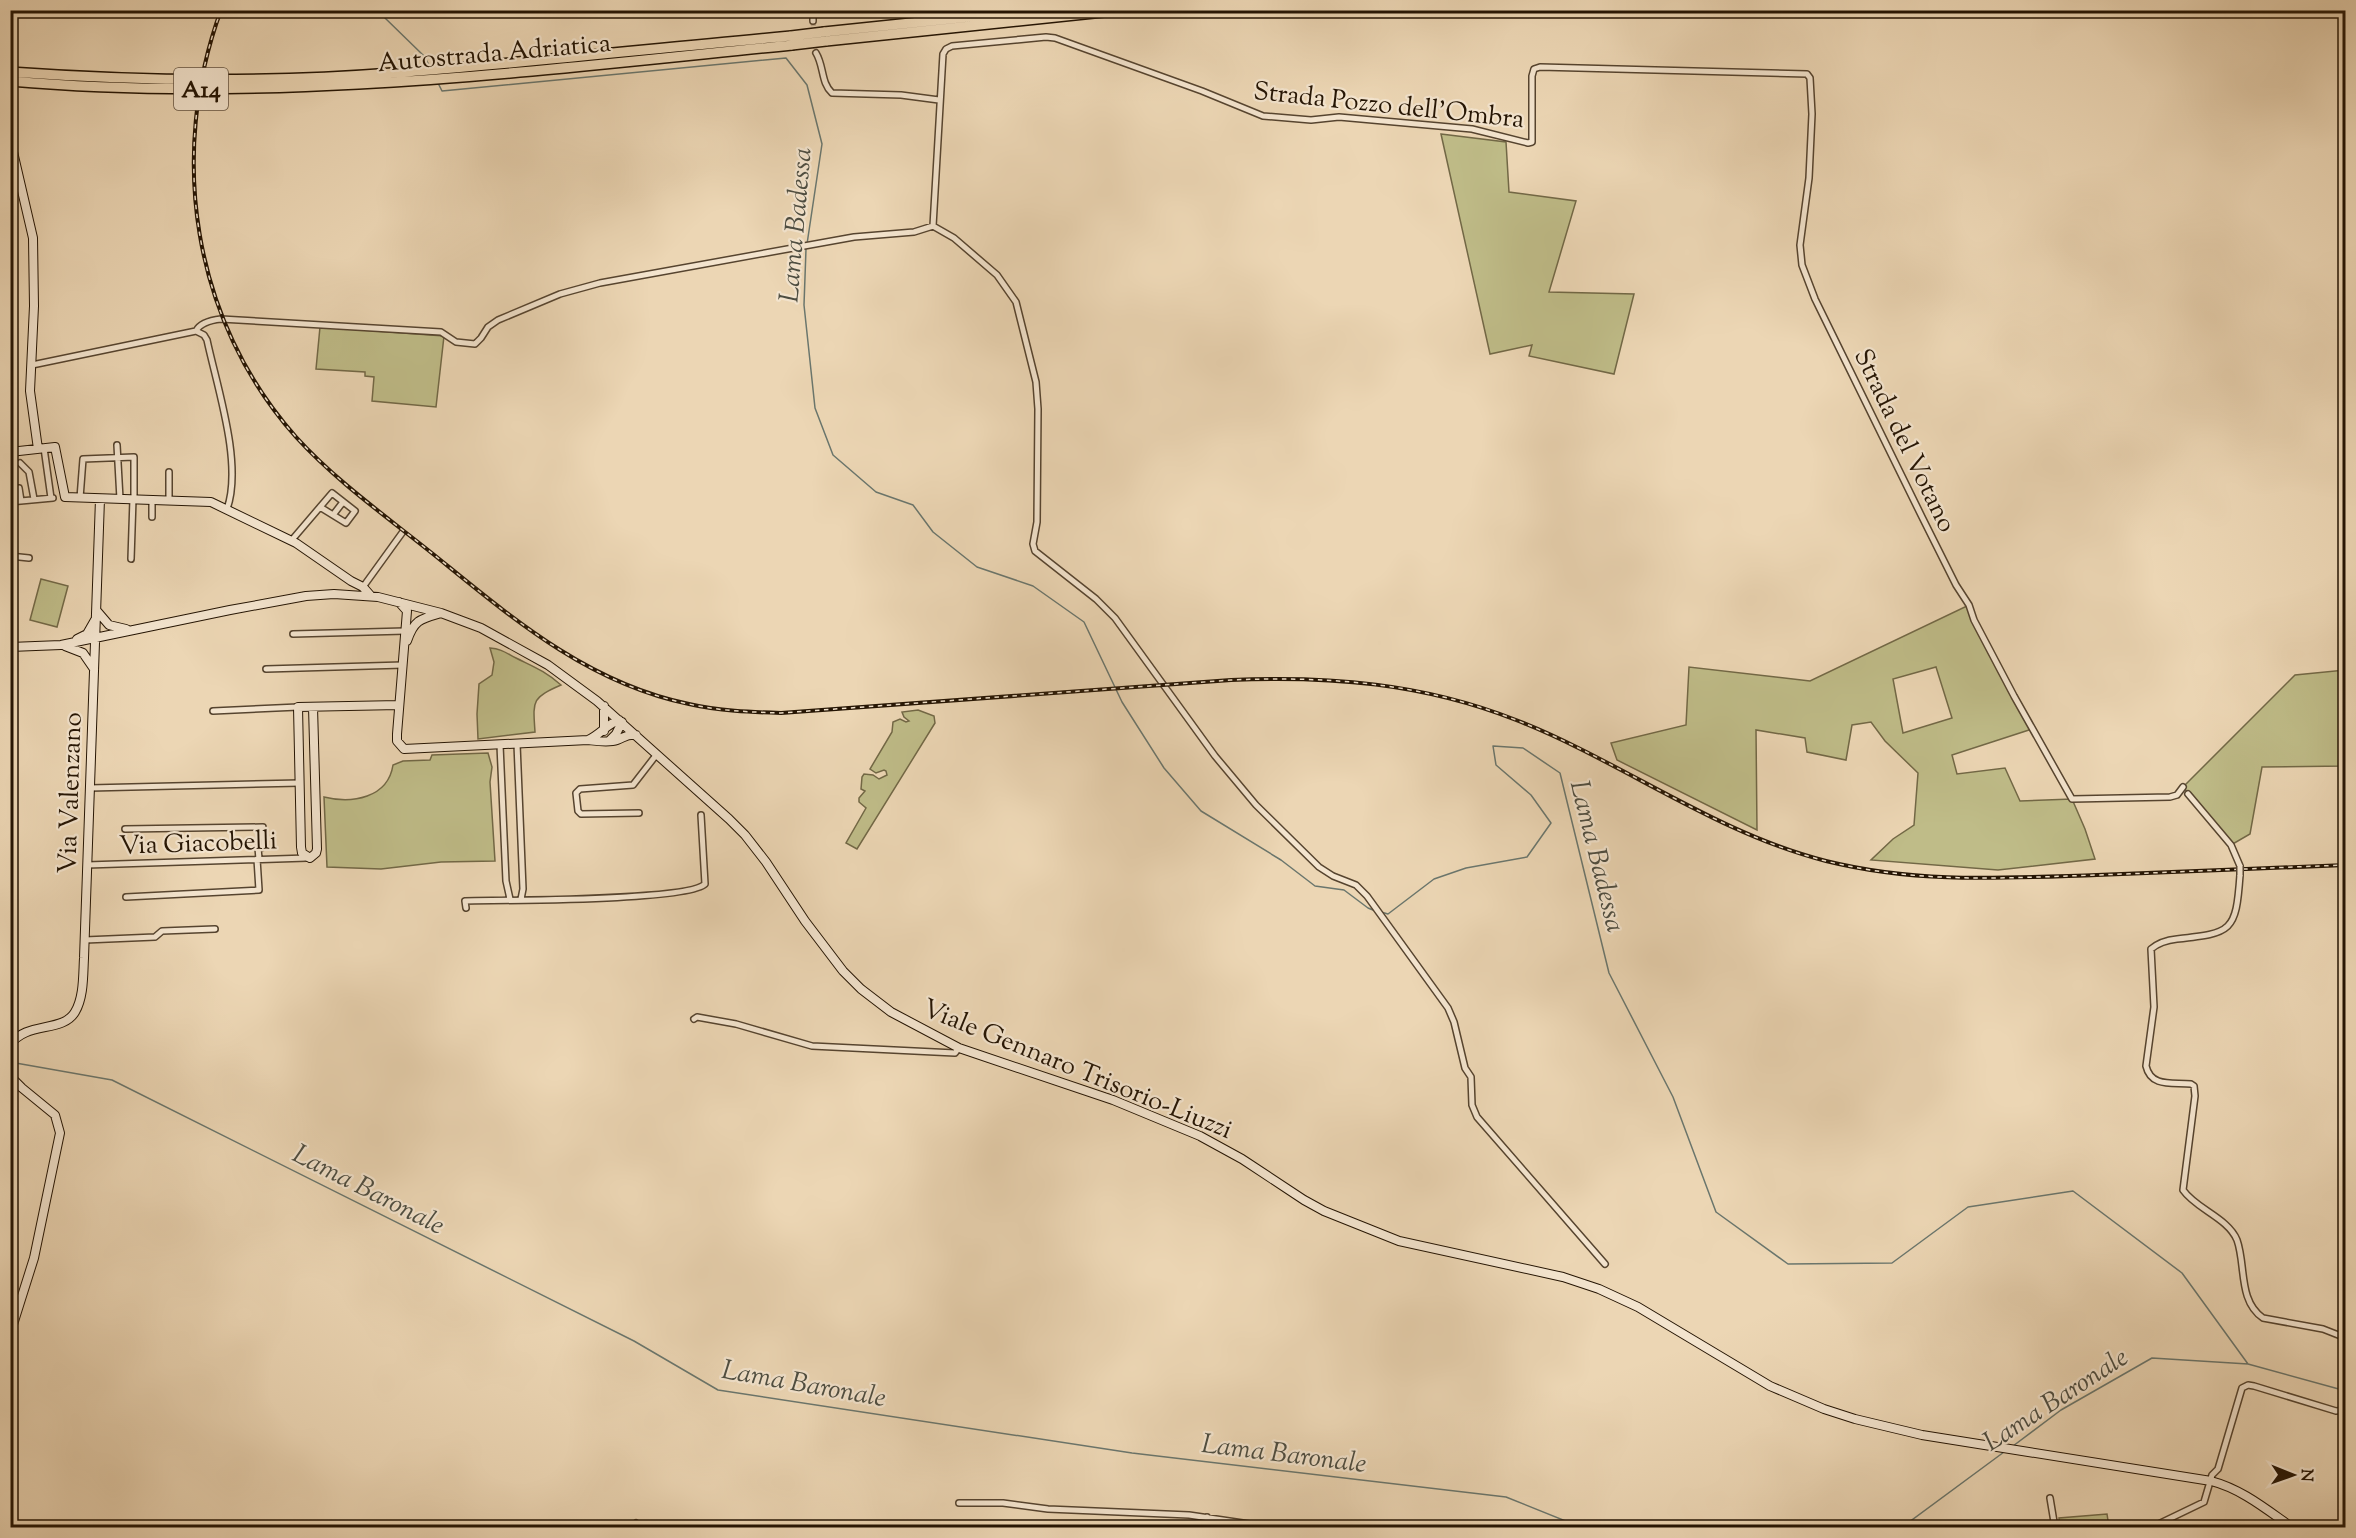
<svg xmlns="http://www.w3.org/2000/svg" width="2356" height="1538" font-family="'Sorts Mill Goudy',serif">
<rect width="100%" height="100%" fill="#ecd6b4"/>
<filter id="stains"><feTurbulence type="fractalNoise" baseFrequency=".00333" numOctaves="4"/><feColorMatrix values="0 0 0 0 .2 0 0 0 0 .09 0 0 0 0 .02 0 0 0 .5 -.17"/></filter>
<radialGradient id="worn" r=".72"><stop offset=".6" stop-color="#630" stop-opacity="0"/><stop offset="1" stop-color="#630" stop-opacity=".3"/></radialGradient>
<path fill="#bfbc88" stroke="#726846" stroke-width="1.5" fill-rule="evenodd" d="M1441 134 1506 142 1509 192 1576 201 1549 292 1634 294 1614 374 1529 356 1532 345 1490 354Z
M320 327 444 336 436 407 372 401 374 377 365 376V372L316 369Z
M41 579 68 586 57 627 30 620Z
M1969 605 2032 729 1952 755 1957 774 2005 768 2020 801 2072 799 2085 829 2095 859 1998 870 1871 860 1893 839 1914 825 1918 773 1885 741 1871 722 1852 725 1846 760 1807 752 1805 738 1756 730 1757 830 1617 760 1611 743 1686 725 1689 667 1810 681ZM1936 667 1952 718 1903 733 1893 679Z
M490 648C502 649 506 653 516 658 534 667 545 671 561 685 531 698 533 701 535 732L478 739 477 714 479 684 492 675 494 662Z
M2345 670V766L2262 767 2250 834 2231 845 2183 787 2295 675Z
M918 710 934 716 935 723 857 849 846 843 866 808 859 802V798L865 791 861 789 862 777 864 774 873 775 879 779 887 775 886 771 884 770 876 773 870 769 892 732 893 722 900 719 906 722 909 721 904 717 902 712Z
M488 753 492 767 490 782 495 861 441 862 381 869 327 867 324 797C352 804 388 798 393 765L403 761 430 760 432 755Z
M2107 1514 2109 1527H2060L2059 1518Z"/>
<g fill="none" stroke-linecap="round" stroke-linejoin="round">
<path stroke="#6a766d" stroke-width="1.5" d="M381 10 385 18 424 56 429 65
M438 83 442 91 786 58 807 85 822 144 807 244
M806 249 804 305 815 408 833 455 876 492 913 505 933 532 977 567 1033 586 1084 622 1122 702 1164 768 1201 811 1281 860 1315 886 1344 890 1368 908 1373 910
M1381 912 1388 914 1434 879 1466 868 1527 857 1551 823 1531 795 1496 765 1493 746 1523 748 1560 773 1609 973 1673 1097 1716 1212 1788 1264 1892 1263 1968 1207 2073 1191 2182 1273 2248 1364
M10 1062 112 1080 634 1341 718 1390 1132 1453 1506 1497 1583 1528
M2013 1446 2061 1410 2152 1358 2248 1364 2346 1391
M1901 1528 2004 1452"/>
<path stroke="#c4af91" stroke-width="5" stroke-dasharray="5 2.5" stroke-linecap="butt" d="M813 21 816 53"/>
<g stroke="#56442f" stroke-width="8">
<path id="street" d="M813 21V14L818 10
M816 53C824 66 821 83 832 93L901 95 939 100
M933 226 943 54 946 49 952 46 1046 37 1055 38 1202 91 1263 116 1311 120 1339 117 1472 129 1528 143 1532 142V76L1534 69 1540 67 1807 74 1810 78 1812 114 1809 178 1800 245 1802 265 1815 299 1922 517 1956 585 1969 605 1974 620 2014 696 2072 799 2170 797 2177 795 2183 787
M933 226 954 238 997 275 1016 302 1036 382 1038 409 1037 522 1033 544 1035 551 1096 599 1115 618 1215 756 1256 805 1319 867 1333 876 1356 885 1367 896 1448 1008 1454 1022 1465 1068 1471 1077 1472 1105 1477 1117 1605 1264
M196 331 204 335 207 340C217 387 243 464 227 509
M32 365 196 331C200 323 212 320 221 319L441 332 456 342 475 344 481 338 488 327 498 320 560 294 600 283 854 237 914 232 933 226
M117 445 120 499
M44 448 51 498
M20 463 29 472 34 499
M169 472V500
M19 488 21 501
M10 489 16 501
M80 498 83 459 134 457V499
M10 502 53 498
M333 515 343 502
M152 517V500
M10 520 12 502
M291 541 332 493 355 511 346 523 320 507
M10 556 29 558
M131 559 133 499
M363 587 402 533
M293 634 405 631
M266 669 403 665
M213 711 298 707
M517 744 523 889 521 899
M500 745 506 881 510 899
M90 788 300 783
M2188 794 2231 845 2240 866
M639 813 581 814 578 811 576 793 580 789 633 785 657 754
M125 829 263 827 264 847 258 848 259 859
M87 865 307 858
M2240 875C2236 932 2232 933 2177 939 2167 940 2158 943 2151 949L2154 1007 2146 1066C2151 1088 2173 1082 2191 1084L2194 1086 2195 1096 2183 1190C2196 1209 2228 1218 2237 1240 2246 1265 2238 1301 2263 1318L2323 1329 2346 1338
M126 897 259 890 257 859
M466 908 465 901C501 900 688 901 705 884L701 815
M85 940 155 937 162 931 215 929
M694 1019 697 1017 736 1024 812 1046 955 1053 959 1048
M2050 1498 2055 1528
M959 1503H1003L1048 1509 1189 1515 1277 1528
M636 1523 642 1528
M1207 1528V1517
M2150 1528 2204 1502 2212 1475 2218 1469 2242 1388 2248 1385 2254 1386 2336 1411 2346 1410"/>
</g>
<g stroke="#241403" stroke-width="10">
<path id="secondary" d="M10 139 33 238 34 306 30 391 38 449
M10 452 55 447 65 497 211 502 296 543 351 581 363 587 370 595
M399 602 407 611 397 734V741L404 749 588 740C597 741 609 743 617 740 625 737 627 734 636 735
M97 611 109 625 126 629
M77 639 87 634 95 620
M407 641C414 620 420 619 441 613
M65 646 83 653 94 669
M10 647 61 645 230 610 306 596 334 594 378 597 441 613 481 628 548 665 597 701 729 819 745 835 766 862 805 921 843 971 861 989 891 1012 959 1048 1113 1100 1200 1136 1242 1159 1304 1200 1324 1211 1399 1241 1563 1277 1599 1289 1638 1307 1770 1386 1824 1409 1855 1419 1922 1435 2211 1481C2242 1489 2267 1510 2293 1528
M604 706V731
M313 707 317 849 316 853 310 858 302 853 301 847 298 707 399 705
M588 740C600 735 607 724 619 720
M609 741 616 734 622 722
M10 1045C26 1021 63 1033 75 1012 84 997 83 975 84 958L100 499
M10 1076 22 1088 55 1115 60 1133 34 1258 10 1334"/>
</g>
<g stroke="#241403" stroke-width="12">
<path id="highway" d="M824 32 1036 10
M826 41 1123 10
M10 72C137 81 265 83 392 73 525 63 658 48 791 36
M10 81C272 104 532 71 792 45"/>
</g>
<use href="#street" stroke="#f3e4ce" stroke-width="5"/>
<use href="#secondary" stroke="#f3e4ce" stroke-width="8"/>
<use href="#highway" stroke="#ecd6b4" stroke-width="9"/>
<g stroke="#241403" stroke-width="4">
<path id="rail" d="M221 10C168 155 192 320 296 437 336 481 387 517 433 554 511 617 587 683 689 704 719 711 750 712 781 713L1231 680C1331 676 1422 683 1516 720 1621 761 1715 833 1826 861 1919 884 2003 878 2097 875 2180 872 2263 868 2346 865"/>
</g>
<use href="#rail" stroke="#f3e4ce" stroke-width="1.5" stroke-dasharray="4.5" stroke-linecap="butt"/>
<g stroke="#56442f" stroke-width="8" stroke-linecap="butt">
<path id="street-bridge" d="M2240 866V875"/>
</g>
<g stroke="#241403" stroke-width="12" stroke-linecap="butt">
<path id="highway-bridge" d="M791 36 824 32
M792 45 826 41"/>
</g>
<use href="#street-bridge" stroke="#f3e4ce" stroke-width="5"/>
<use href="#highway-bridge" stroke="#ecd6b4" stroke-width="9"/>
</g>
<g text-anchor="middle" stroke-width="4.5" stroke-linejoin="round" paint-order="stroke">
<rect fill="#f3e4ce" stroke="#625240" stroke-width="1.5" x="174" y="68" width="54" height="42" rx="4.5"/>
<g font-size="24" font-weight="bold" fill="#241403">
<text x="201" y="97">A14</text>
</g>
<g font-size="26" fill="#241403" stroke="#f3e4ce">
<text transform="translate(494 52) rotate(-5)" y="9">Autostrada Adriatica</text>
<text transform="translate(1389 104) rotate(6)" y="9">Strada Pozzo dell'Ombra</text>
<text transform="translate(1906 440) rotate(64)" y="9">Strada del Votano</text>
<text transform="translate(69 793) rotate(-88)" y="9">Via Valenzano</text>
<text transform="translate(198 842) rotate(-2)" y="9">Via Giacobelli</text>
<text transform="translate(1078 1068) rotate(22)" y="9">Viale Gennaro Trisorio-Liuzzi</text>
</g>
<g font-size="27" font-style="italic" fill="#4d4d41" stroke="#f3e4ce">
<text transform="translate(795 225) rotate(-85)" y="9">Lama Badessa</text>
<text transform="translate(1598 856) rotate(76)" y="9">Lama Badessa</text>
<text transform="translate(369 1189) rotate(27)" y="9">Lama Baronale</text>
<text transform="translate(804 1383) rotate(10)" y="9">Lama Baronale</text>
<text transform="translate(2055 1399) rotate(-33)" y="9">Lama Baronale</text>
<text transform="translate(1284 1453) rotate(7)" y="9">Lama Baronale</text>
</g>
</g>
<rect width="2356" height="1538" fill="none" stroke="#ecd6b4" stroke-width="36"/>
<rect x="12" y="12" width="2332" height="1514" fill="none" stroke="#241403" stroke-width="3"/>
<rect x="18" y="18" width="2320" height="1502" fill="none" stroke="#241403" stroke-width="1.5"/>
<g transform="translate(2293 1475) rotate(91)" stroke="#f3e4ce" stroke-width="4.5" paint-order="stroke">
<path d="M0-4.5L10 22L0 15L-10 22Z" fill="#241403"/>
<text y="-9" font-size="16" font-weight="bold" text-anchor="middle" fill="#241403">N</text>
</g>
<rect width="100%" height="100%" filter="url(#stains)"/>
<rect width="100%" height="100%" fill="url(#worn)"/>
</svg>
